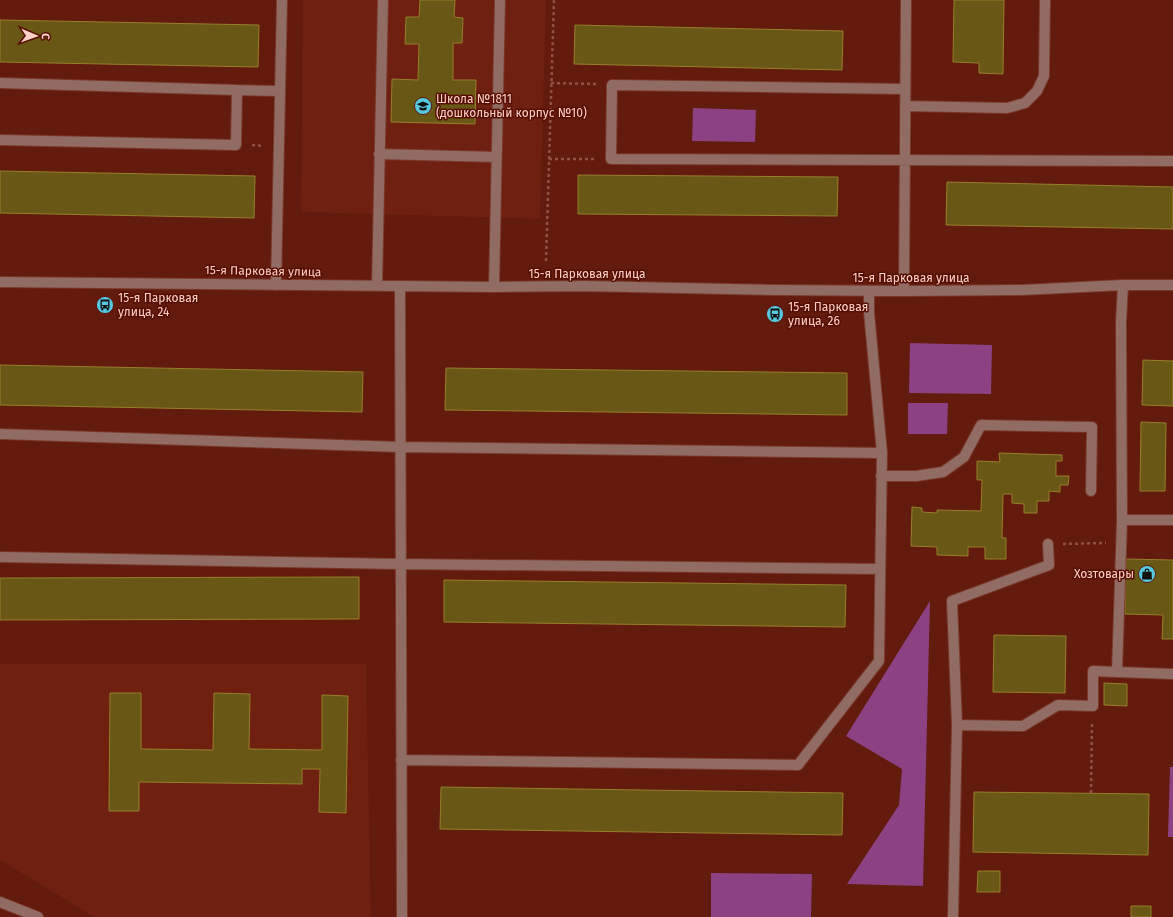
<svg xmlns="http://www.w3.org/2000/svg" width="1173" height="917" font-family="'Fira Sans',sans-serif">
<rect width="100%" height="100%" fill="#621b0d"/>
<path fill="#6f2010" d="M303 0H546L540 219 301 212Z
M0 664H366L371 917H94L0 860Z"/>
<path fill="#8c4182" d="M693 108 756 110 755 142 692 141Z
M910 343 992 345 991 394 909 393Z
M908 403H948L947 434H908Z
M930 601 923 886 847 884 899 805 902 769 846 736Z
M1170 767H1173V837H1168Z
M711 873 812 874 811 917H711Z"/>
<path fill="#695716" stroke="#977f2b" d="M420 0H455L454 17 463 18 462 43H453V80H476L475 124 391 122 392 79 418 80 419 44H405L406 17H419Z
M954 0H1004L1003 74 979 73V63L953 62Z
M0 20 259 25 258 67 0 62Z
M575 25 843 31 842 70 574 64Z
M0 171 255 176 254 218 0 213Z
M578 175 838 177 837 216 578 214Z
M947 182 1173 187V229L946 225Z
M1143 360 1173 361V406L1142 405Z
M0 365 363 372 362 412 0 405Z
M446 368 847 373V415L445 410Z
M1141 422 1166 423 1165 491H1140Z
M999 453 1062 455V461H1056V476H1069L1068 485H1060V492L1049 491V501H1037V513H1024V504L1012 503V494H1003L1002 538H1006V559H985V547H968V556L937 555V547L911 546 912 507 922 508V512L937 513V510L981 511 982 480H977V461L1000 462Z
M1126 559 1173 560V639H1162L1163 615 1125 614Z
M359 577V619L0 620V578Z
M444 580 846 585 845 627 444 622Z
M994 635 1066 636 1065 693 993 692Z
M1104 683 1127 684V706L1104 705Z
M110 693H141V749L213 750 214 693 250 694 249 749 322 750V695L348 696 346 813 319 812 320 769H302V784L139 782V811H109Z
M441 787 843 793 842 835 440 829Z
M974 792 1149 794 1148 855 973 852Z
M978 871H1000V892H977Z
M1131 906H1151V917H1131Z"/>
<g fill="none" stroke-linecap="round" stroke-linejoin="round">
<g stroke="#7b382b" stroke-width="12">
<path id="minor" d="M0 83 237 90 236 145 0 140
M905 89 612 85 611 159 1173 161
M237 90 280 91
M905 106 1007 108 1025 103 1037 91 1044 76 1045 0
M379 154 496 157
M0 282 494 287 584 286 776 290 904 291 1022 290 1123 285H1173
M276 285 282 0
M1123 285 1121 322 1122 520H1173
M377 286 383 0
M400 286 402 917
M494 287 500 0
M904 291 906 0
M0 434 401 447 882 453
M881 476H916L943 472 964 457 981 425 1092 427 1091 491
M1122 520 1117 672 1173 674
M0 557 401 564 880 569
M957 725 1023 726 1058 705 1093 706V671L1117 672
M401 760 798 765 879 661 882 453 869 312V291
M0 902 38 917
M953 917 957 725 952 601 1049 565 1048 544"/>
</g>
<path stroke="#915246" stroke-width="2.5" stroke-dasharray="3 3" stroke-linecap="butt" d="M551 83 596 84
M252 145 263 146
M549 159H595
M546 261 554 0
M1063 544 1106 543
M1091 793 1092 722"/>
<use href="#minor" stroke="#906c64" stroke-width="10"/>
</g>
<defs>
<g id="school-disc" transform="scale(0.9)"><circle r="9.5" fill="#56c9e0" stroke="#560e02"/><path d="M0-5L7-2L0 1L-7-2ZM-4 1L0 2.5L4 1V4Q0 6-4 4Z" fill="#111"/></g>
<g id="bus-disc" transform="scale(0.9)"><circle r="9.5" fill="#56c9e0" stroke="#560e02"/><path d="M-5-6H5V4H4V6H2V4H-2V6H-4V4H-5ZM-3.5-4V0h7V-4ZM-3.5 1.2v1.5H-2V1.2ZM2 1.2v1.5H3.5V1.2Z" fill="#111"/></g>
<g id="shop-disc" transform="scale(0.9)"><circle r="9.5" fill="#56c9e0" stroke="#560e02"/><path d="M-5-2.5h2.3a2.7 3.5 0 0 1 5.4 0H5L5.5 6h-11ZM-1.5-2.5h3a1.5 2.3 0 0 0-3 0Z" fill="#111"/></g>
</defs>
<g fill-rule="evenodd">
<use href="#school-disc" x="423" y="106"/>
<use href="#bus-disc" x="105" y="305"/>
<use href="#bus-disc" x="775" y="314"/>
<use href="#shop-disc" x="1147" y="574"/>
</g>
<g text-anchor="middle" stroke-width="3" stroke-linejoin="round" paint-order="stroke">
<g font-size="12" fill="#fed1c7" stroke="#560e02" text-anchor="start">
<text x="436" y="103">Школа №1811<tspan x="436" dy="14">(дошкольный корпус №10)</tspan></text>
<text x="118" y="302">15-я Парковая<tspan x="118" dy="14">улица, 24</tspan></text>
<text x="788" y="311">15-я Парковая<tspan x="788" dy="14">улица, 26</tspan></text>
<text x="1134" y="578" text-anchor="end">Хозтовары</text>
</g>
<g font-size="12" fill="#fed1c7" stroke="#560e02">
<text transform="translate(263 271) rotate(1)" y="4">15-я Парковая улица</text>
<text x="587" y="278">15-я Парковая улица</text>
<text x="911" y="282">15-я Парковая улица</text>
</g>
</g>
<g transform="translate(36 36) rotate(92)" stroke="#560e02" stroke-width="3" paint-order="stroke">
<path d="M0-3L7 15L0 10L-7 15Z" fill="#fed1c7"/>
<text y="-6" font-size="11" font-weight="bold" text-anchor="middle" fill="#fed1c7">С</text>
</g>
</svg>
